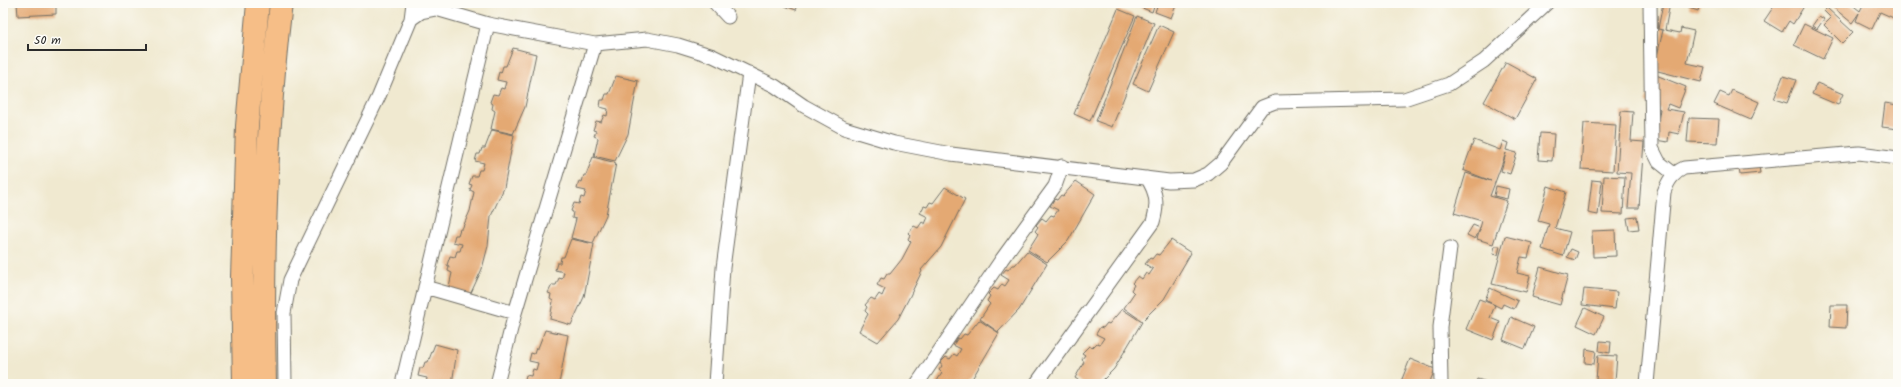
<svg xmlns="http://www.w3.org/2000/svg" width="1901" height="387" font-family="Kalam,sans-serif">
<rect width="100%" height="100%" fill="#fdfcf7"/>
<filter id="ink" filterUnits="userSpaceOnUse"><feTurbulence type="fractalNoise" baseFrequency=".025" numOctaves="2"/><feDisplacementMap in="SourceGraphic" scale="8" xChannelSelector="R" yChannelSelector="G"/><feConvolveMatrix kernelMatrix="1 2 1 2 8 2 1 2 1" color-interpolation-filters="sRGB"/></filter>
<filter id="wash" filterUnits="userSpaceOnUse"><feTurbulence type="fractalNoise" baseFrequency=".012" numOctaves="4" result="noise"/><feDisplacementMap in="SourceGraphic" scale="16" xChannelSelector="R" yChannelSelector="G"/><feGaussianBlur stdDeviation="0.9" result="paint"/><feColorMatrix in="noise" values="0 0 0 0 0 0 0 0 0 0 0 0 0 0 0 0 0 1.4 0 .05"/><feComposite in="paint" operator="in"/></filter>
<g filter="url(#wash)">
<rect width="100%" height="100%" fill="#f0e9d0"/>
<g id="blocks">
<path fill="#e4a973" d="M17 3H56V14L18 16Z
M786 3H799L796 10 785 6Z
M1136 3H1155L1152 12 1135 5Z
M1158 3H1177L1171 18 1155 12Z
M1663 3H1670L1665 30 1680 33 1681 28 1694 31 1687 63 1705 67 1701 82 1654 70 1663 30 1658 29Z
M1690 3H1700L1698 11 1689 8Z
M1776 3H1806L1793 24 1789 21 1782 32 1764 21Z
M1828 3H1850L1860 11 1864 3H1898V20L1880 12 1872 29 1856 21 1859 13 1852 23Z
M1827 8 1853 32 1842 43 1824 25 1831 18 1824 11Z
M1118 9 1135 16 1090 121 1074 114Z
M1137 16 1154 23 1112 127 1096 121Z
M1819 16 1824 19 1817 29 1812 26Z
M1804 24 1833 38 1823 59 1794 45Z
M1159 25 1174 32 1148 91 1133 84Z
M513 48 536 54 525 107 513 134 491 129 495 111 492 109 493 104 490 102 493 94 498 95 501 88 504 89 506 82 497 80 499 72 501 73 503 66H506Z
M1506 62 1537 79 1515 119 1484 102Z
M1656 75 1686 87 1678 108 1668 104 1666 109 1684 112 1679 134 1669 132 1668 142 1655 140 1660 109 1645 102Z
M616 76 638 81 628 134 615 161 594 156 598 138 594 136 596 131 593 130 596 121 601 122 604 115 607 116 608 109 600 107 601 100H604L606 94H609Z
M1783 76 1796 80 1787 103 1774 99Z
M1817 83 1843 94 1838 105 1812 94Z
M1732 90 1759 102 1751 120 1714 104 1720 92 1729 96Z
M1885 103 1898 105V129L1882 127Z
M1621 111 1633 112 1631 141 1644 142 1639 208H1628L1631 173 1617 172Z
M1689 118 1719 119 1717 143 1687 142Z
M1584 123 1616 125 1613 171 1581 169Z
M492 130 514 135 504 188 491 216 488 246 482 269 469 297 448 291 452 273 448 271 449 266 447 265 450 256 455 257 457 251H460L462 244 453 242 455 235H458L460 229H462L470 211 474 192 470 190 472 185 469 184 472 176H477L479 170H482L484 163 475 161 477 154H480L482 148H485Z
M1540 133 1554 134 1552 161 1538 160Z
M1474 140 1500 150 1503 141 1508 143 1506 150 1517 153 1510 174 1501 171 1506 153 1490 196 1507 201 1493 244 1477 239 1480 229 1475 239 1467 235 1473 225 1480 228 1482 221 1454 213 1466 173 1491 181 1463 170Z
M593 157 616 163 606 215 593 243 571 238 576 219 572 218 573 212 571 211 574 203 579 204 581 197 584 198 586 191 577 189 579 181 582 182 584 175H586Z
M1758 160 1760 173 1740 175 1738 162Z
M1604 176 1625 177 1623 214 1602 213Z
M1592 180 1602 181 1598 215 1588 213Z
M1076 181 1095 194 1068 241 1047 262 1028 250 1038 234 1035 231 1038 227 1036 225 1042 218 1046 221 1051 215 1054 216 1058 210 1050 206 1054 199 1057 200 1061 195 1063 196Z
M1496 186 1509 189 1507 199 1494 196Z
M1548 186 1566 192 1555 228 1570 232 1563 256 1542 249 1549 224 1538 221Z
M945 187 965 199 941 247 921 270 922 271 909 298 898 319 878 342 859 331 868 314 865 311 867 307 865 305 871 298 875 300 879 294 882 296 885 289 877 285 881 278 884 279 887 274H890L902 259 911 242 908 239 910 235 908 233 914 226 918 228 922 222 925 224 928 217 920 213 924 206 927 207 930 202 933 203Z
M1637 217 1639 229 1629 230 1627 218Z
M1615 230 1616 256 1593 257 1592 231Z
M1505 236 1532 243 1528 258 1521 257 1517 273 1530 276 1526 292 1492 284Z
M571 239 594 244 584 297 571 325 550 319 553 301 550 299 551 294 548 293 552 285H556L559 278 562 279 564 272 555 270 557 263H560L561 257H564Z
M1171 240 1191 253 1164 299 1142 321 1124 308 1134 293 1131 290 1134 285 1132 283 1138 276 1142 279 1146 273 1149 275 1153 269 1145 264 1150 258 1152 259 1156 254 1159 255Z
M1495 246H1500L1498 255 1493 254Z
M1571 249 1578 252 1575 260 1567 257Z
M1027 251 1047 264 1019 310 998 332 980 319 990 304 987 301 990 296 988 294 994 288 998 290 1002 284 1005 286 1009 280 1001 275 1006 269 1008 270 1012 265H1015Z
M1540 267 1568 275 1560 305 1532 297Z
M1490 288 1518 301 1514 309 1503 304 1501 308 1485 300Z
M1584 289 1617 292 1615 309 1582 305Z
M1479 299 1495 305 1490 318 1500 322 1493 340 1466 329Z
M1831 305H1847L1846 328 1830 327Z
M1585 308 1604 317 1596 334 1577 325Z
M1122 309 1142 322 1114 369 1099 384H1084L1075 378 1084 362 1082 359 1085 355 1082 353 1089 346 1092 348 1097 343 1100 344 1104 338 1096 334 1100 327 1103 328 1107 323 1109 324Z
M1511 317 1534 327 1525 349 1503 340Z
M979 320 999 333 972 379 967 384H935L942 373 939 370 942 366 940 363 946 357 950 359 954 354 957 356 961 349 953 345 958 338 960 339 964 334 967 335Z
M545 330 568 335 559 384H524L526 375 531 376 533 369 536 370 538 363 529 361 531 353 534 354 536 348H538Z
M1600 341 1611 342 1610 353 1599 351Z
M435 344 457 350 452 384H426L427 378 418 376 420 368H423L425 362H428Z
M1586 349 1596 351 1594 364 1585 363Z
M1598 355 1617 356 1615 381 1596 380Z
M1410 359 1435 369 1429 384H1400Z
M1477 379 1494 384H1475Z"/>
</g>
</g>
<g filter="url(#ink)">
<use href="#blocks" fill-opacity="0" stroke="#706e65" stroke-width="1"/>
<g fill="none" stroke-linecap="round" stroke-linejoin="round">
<g stroke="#706e65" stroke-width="15">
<path id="minor" d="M715 3 728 17
M1650 3 1652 148 1659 162 1674 174
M411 19 421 12 436 9 488 24 595 44 647 39 678 45 713 56 775 86 804 106 844 128 894 143 951 154 1169 181 1194 180 1208 174 1221 163 1262 107 1275 102 1404 99 1449 84 1484 61 1547 3
M425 287 515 313
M285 384 284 313 290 280 379 96 411 19 413 3
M402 384 488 24
M497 384 515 313 595 44
M715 384 723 268 749 73
M917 384 1002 259 1055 186 1062 166
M1036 384 1153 222C1158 205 1157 193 1147 178
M1441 384 1440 327 1450 248
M1647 384 1664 192C1668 181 1673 173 1684 168L1859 153 1898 158"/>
</g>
<g stroke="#706e65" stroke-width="24">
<path id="motorway" d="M244 384 242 277 247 126 258 3
M265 384C262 257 266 129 281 3"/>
</g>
<use href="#minor" stroke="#fff" stroke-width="13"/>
<use href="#motorway" stroke="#f6be87" stroke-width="22"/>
</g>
</g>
<rect width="1901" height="387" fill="none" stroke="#fdfcf7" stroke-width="16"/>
<path d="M28 44v6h118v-6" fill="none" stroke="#2b2b2b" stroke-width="2"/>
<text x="34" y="44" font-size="12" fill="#2b2b2b" stroke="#fdfcf7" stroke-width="3" paint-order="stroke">50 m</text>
</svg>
